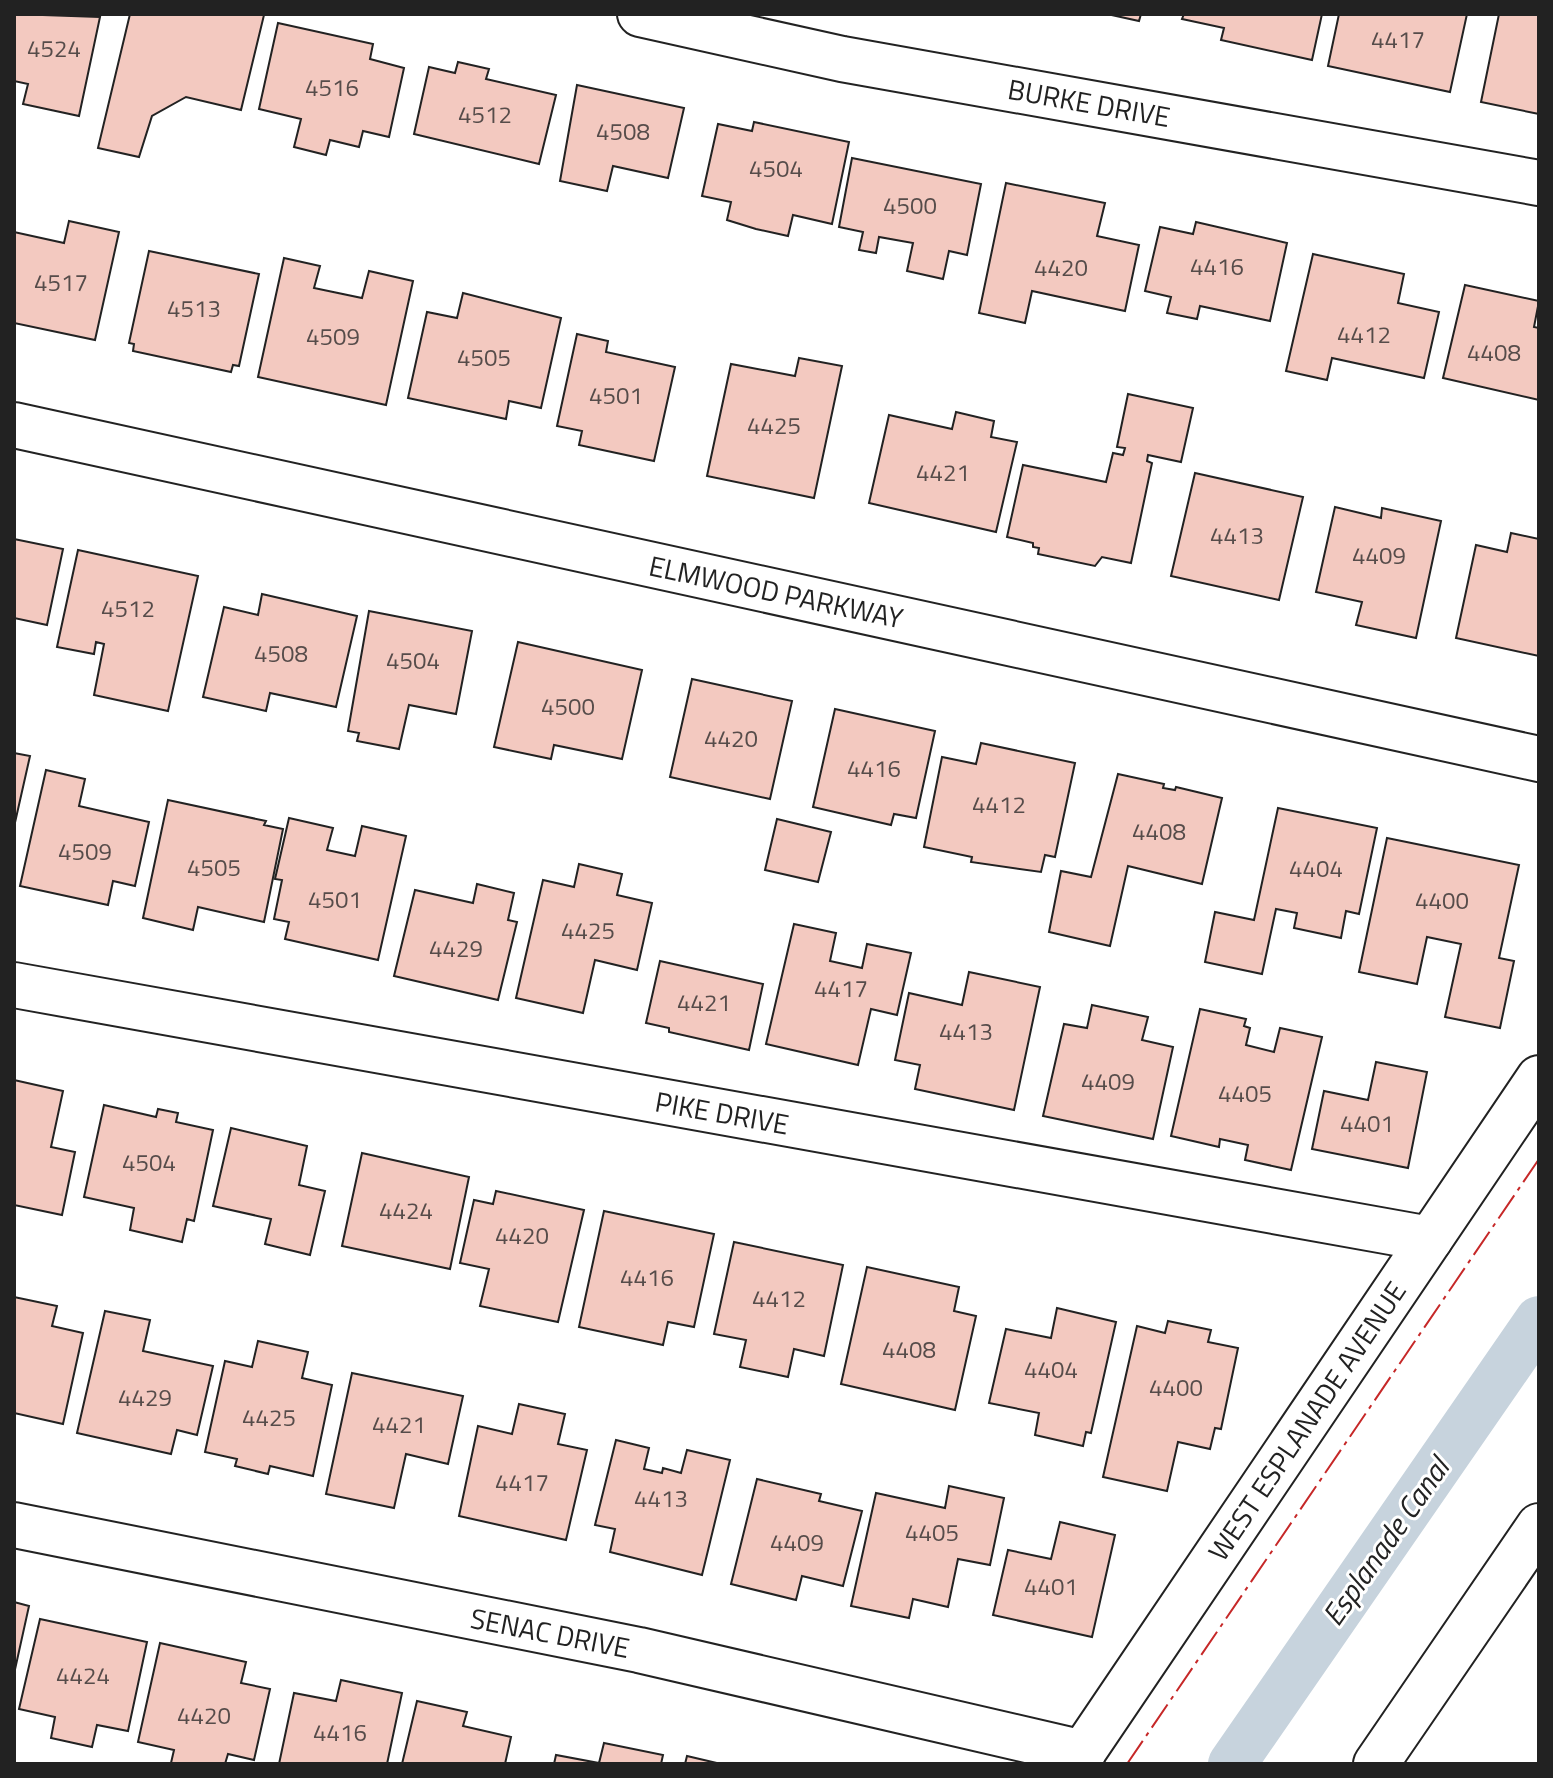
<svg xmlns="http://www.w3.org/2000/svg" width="1553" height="1778" font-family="'Titillium Web',sans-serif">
<rect width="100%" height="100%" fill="#fff"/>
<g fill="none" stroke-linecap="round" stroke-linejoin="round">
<path stroke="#c7d3dd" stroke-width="48" d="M1232 1764 1539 1320"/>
</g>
<path fill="#f3c9c0" stroke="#222" stroke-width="2" d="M14 14 100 17 79 116 23 104 28 84 14 81Z
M130 14 264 15 241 110 186 97 152 116 139 157 98 148Z
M1107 14H1141L1139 21Z
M1184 14H1322L1312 60 1221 40 1224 28 1182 19Z
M1339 14H1467L1450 92 1328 66Z
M1499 14H1539V114L1481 102Z
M278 23 373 44 370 59 404 68 389 137 363 131 359 147 330 140 326 155 294 147 301 119 259 109Z
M458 62 489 69 486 79 556 95 539 164 414 134 429 67 455 73Z
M577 85 684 108 668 178 613 166 607 191 560 181Z
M754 122 849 142 832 224 793 215 788 236 756 229 727 220 731 202 702 196 718 124 752 131Z
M852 158 981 184 967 255 949 251 943 279 907 271 913 243 879 237 876 253 859 250 863 232 839 227Z
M1006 183 1105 203 1097 236 1139 245 1125 311 1032 291 1025 323 979 313Z
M69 221 119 232 95 340 14 323V232L64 243Z
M1196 222 1287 243 1270 321 1200 306 1197 319 1167 313 1171 297 1145 291 1160 227 1193 234Z
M149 251 259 274 239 366 233 365 231 372 133 351 134 344 129 343Z
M1313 254 1404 274 1398 303 1439 312 1424 378 1332 358 1327 380 1286 371Z
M284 258 320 266 314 288 362 298 369 271 413 281 386 405 258 377Z
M1465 285 1539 301 1534 327 1539 328V400L1443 378Z
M463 293 561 318 541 408 509 401 506 419 408 398 427 312 457 318Z
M577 334 608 341 606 352 675 367 654 461 579 445 582 431 557 426Z
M799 358 842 366 814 498 707 476 731 364 795 376Z
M1128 394 1193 408 1181 462 1148 455 1147 461 1152 463 1131 563 1102 557 1095 566 1038 554 1039 548 1033 547V543L1007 537 1023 465 1106 482 1113 453 1123 455 1125 448 1117 447Z
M956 412 994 421 991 437 1017 442 996 532 869 503 889 415 952 429Z
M1195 473 1303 497 1279 600 1171 576Z
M1335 507 1381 518 1382 508 1441 521 1416 638 1356 625 1362 602 1316 592Z
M1511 533 1539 539V656L1456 638 1476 545 1507 552Z
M14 539 63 549 47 625 14 618Z
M78 550 198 576 168 711 94 695 104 644 96 642 94 654 57 647Z
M262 594 357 616 336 707 270 693 266 711 203 697 224 607 258 615Z
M369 611 472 631 456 714 409 705 399 749 357 741 359 733 348 731Z
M518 642 642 670 622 759 554 745 551 759 494 747Z
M692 679 792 701 770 799 670 777Z
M835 709 935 731 916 818 894 814 891 825 813 807Z
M981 743 1075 763 1055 857 1045 855 1041 872 971 862 972 857 924 847 942 757 976 764Z
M14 753 30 756 14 827Z
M46 770 85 779 79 806 149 822 135 886 113 881 108 905 20 886Z
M1118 774 1164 784 1163 788 1175 790 1176 787 1222 798 1202 884 1128 866 1110 946 1049 932 1061 871 1091 877Z
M168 800 266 821 264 825 283 829 264 922 198 907 193 930 143 918Z
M1278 808 1377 828 1359 914 1346 911 1341 938 1294 928 1297 913 1276 909 1262 974 1205 962 1215 912 1254 920Z
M289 818 333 828 327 850 355 856 362 826 406 836 378 960 285 939 289 922 274 919 282 880 275 879Z
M777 819 831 832 818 882 765 870Z
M1387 838 1519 865 1499 958 1514 961 1500 1028 1445 1017 1461 944 1427 937 1417 984 1359 972Z
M579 864 622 874 617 895 652 903 637 970 595 960 583 1013 516 998 543 880 574 887Z
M477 884 514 893 508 920 517 922 498 1000 394 976 415 890 473 903Z
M794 924 836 933 830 961 862 968 867 944 911 953 897 1015 871 1009 858 1065 766 1044Z
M660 961 763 984 749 1050 669 1032V1028L646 1023Z
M969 972 1040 987 1014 1110 915 1089 920 1065 895 1060 909 993 962 1005Z
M1092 1005 1148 1017 1142 1040 1173 1047 1153 1139 1043 1116 1064 1024 1087 1028Z
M1200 1009 1246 1019 1244 1026 1250 1028 1246 1045 1274 1052 1280 1028 1322 1037 1291 1170 1245 1160 1248 1145 1220 1139 1219 1147 1171 1136Z
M1376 1062 1427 1072 1408 1168 1312 1149 1324 1091 1368 1100Z
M14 1080 63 1091 51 1147 75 1152 62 1215 14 1205Z
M104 1105 156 1117 158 1109 178 1113 176 1122 213 1130 194 1221 187 1219 182 1242 130 1230 134 1208 84 1197Z
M231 1128 307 1146 299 1185 325 1191 310 1255 265 1244 271 1219 213 1206Z
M362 1153 469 1177 450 1269 342 1246Z
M496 1191 584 1210 558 1322 480 1306 489 1269 460 1263 474 1200 493 1204Z
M604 1211 714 1234 694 1327 668 1322 663 1345 579 1327Z
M734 1242 843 1265 824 1356 794 1349 788 1377 740 1367 746 1340 714 1334Z
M867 1267 959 1287 954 1311 976 1316 955 1410 841 1384Z
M14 1297 57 1306 52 1326 83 1333 63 1424 14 1413Z
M1057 1308 1116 1322 1091 1433 1086 1432 1083 1446 1035 1435 1039 1413 989 1403 1006 1329 1051 1338Z
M105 1311 150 1320 143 1351 213 1366 197 1435 177 1430 171 1454 77 1433Z
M1168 1321 1211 1330 1208 1342 1238 1348 1221 1429 1215 1428 1210 1449 1178 1442 1167 1491 1103 1477 1137 1326 1165 1333Z
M258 1341 308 1352 302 1378 332 1385 313 1476 270 1466 268 1474 235 1466 237 1459 205 1452 225 1361 252 1367Z
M352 1373 463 1396 448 1464 406 1454 394 1508 326 1494Z
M519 1404 565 1414 558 1444 587 1450 566 1540 459 1516 478 1426 512 1434Z
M616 1440 649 1448 644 1469 662 1473 663 1468 681 1473 687 1450 730 1460 702 1575 610 1552 615 1529 595 1525Z
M757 1479 821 1494 819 1501 862 1511 843 1586 802 1576 796 1600 731 1584Z
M949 1486 1004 1498 990 1565 958 1559 948 1607 913 1599 909 1618 851 1606 876 1493 945 1508Z
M1060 1522 1115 1535 1092 1637 993 1615 1008 1550 1051 1559Z
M14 1602 29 1606 14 1674Z
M40 1619 147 1642 128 1731 97 1725 92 1747 51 1738 55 1717 19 1709Z
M160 1643 246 1662 241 1683 270 1689 254 1760 228 1754 225 1764H177L171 1763 174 1750 138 1742Z
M341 1680 402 1693 387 1764H279L294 1693 336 1701Z
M417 1701 467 1712 463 1726 511 1737 505 1764H402Z
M604 1743 663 1755 661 1764H554L556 1755 599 1763Z
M687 1756 721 1764H685Z"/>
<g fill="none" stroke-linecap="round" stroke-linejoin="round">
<g stroke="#222" stroke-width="48">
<path id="minor" d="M640 14 842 59 1539 183
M14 425 1539 759
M14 985 1430 1239
M14 1525 639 1650 1083 1753"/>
</g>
<g stroke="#222" stroke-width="48">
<path id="major" d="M1075 1764 1539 1078
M1376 1764 1539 1526"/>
</g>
<use href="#minor" stroke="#fff" stroke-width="44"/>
<use href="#major" stroke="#fff" stroke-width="44"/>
<path stroke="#c62828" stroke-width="2" stroke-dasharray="28 6 4 6" stroke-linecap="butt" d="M1127 1764 1539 1159"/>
</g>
<g text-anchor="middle" stroke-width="6" stroke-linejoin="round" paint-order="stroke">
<g font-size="24" fill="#564c4a">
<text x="1398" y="48">4417</text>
<text x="54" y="57">4524</text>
<text x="332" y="96">4516</text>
<text x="485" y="123">4512</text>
<text x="623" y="140">4508</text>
<text x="776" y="177">4504</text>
<text x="910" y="214">4500</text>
<text x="1217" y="275">4416</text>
<text x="1061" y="276">4420</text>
<text x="61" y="291">4517</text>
<text x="194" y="317">4513</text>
<text x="1364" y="343">4412</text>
<text x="333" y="345">4509</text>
<text x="1494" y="361">4408</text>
<text x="484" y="366">4505</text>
<text x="616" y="404">4501</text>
<text x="774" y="434">4425</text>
<text x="943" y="481">4421</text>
<text x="1237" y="544">4413</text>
<text x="1379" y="564">4409</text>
<text x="128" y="617">4512</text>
<text x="281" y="662">4508</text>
<text x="413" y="669">4504</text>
<text x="568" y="715">4500</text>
<text x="731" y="747">4420</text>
<text x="874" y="777">4416</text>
<text x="999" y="813">4412</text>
<text x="1159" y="840">4408</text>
<text x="85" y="860">4509</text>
<text x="214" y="876">4505</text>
<text x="1316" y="877">4404</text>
<text x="335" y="908">4501</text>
<text x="1442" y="909">4400</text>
<text x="588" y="939">4425</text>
<text x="456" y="957">4429</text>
<text x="841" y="997">4417</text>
<text x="704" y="1011">4421</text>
<text x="966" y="1040">4413</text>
<text x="1108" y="1090">4409</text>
<text x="1245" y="1102">4405</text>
<text x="1367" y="1132">4401</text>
<text x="149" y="1171">4504</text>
<text x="406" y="1219">4424</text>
<text x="522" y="1244">4420</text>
<text x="647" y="1286">4416</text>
<text x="779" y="1307">4412</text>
<text x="909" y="1358">4408</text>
<text x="1051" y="1378">4404</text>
<text x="1176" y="1396">4400</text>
<text x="145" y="1406">4429</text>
<text x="269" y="1426">4425</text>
<text x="399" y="1433">4421</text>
<text x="522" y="1491">4417</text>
<text x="661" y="1507">4413</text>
<text x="932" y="1541">4405</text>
<text x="797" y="1551">4409</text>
<text x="1051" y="1595">4401</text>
<text x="83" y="1684">4424</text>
<text x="204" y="1724">4420</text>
<text x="340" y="1741">4416</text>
</g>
<g font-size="28" fill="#222" stroke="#fff">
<text transform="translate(1089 103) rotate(10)" y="10">BURKE DRIVE</text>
<text transform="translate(776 592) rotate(12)" y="10">ELMWOOD PARKWAY</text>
<text transform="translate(722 1113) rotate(10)" y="10">PIKE DRIVE</text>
<text transform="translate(1307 1421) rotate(-56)" y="10">WEST ESPLANADE AVENUE</text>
<text transform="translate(550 1633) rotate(11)" y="10">SENAC DRIVE</text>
</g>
<g font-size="30" font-style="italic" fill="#222" stroke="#fff">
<text transform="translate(1386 1542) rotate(-55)" y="10">Esplanade Canal</text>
</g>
</g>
<rect width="1553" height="1778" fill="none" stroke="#222222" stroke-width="32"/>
</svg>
